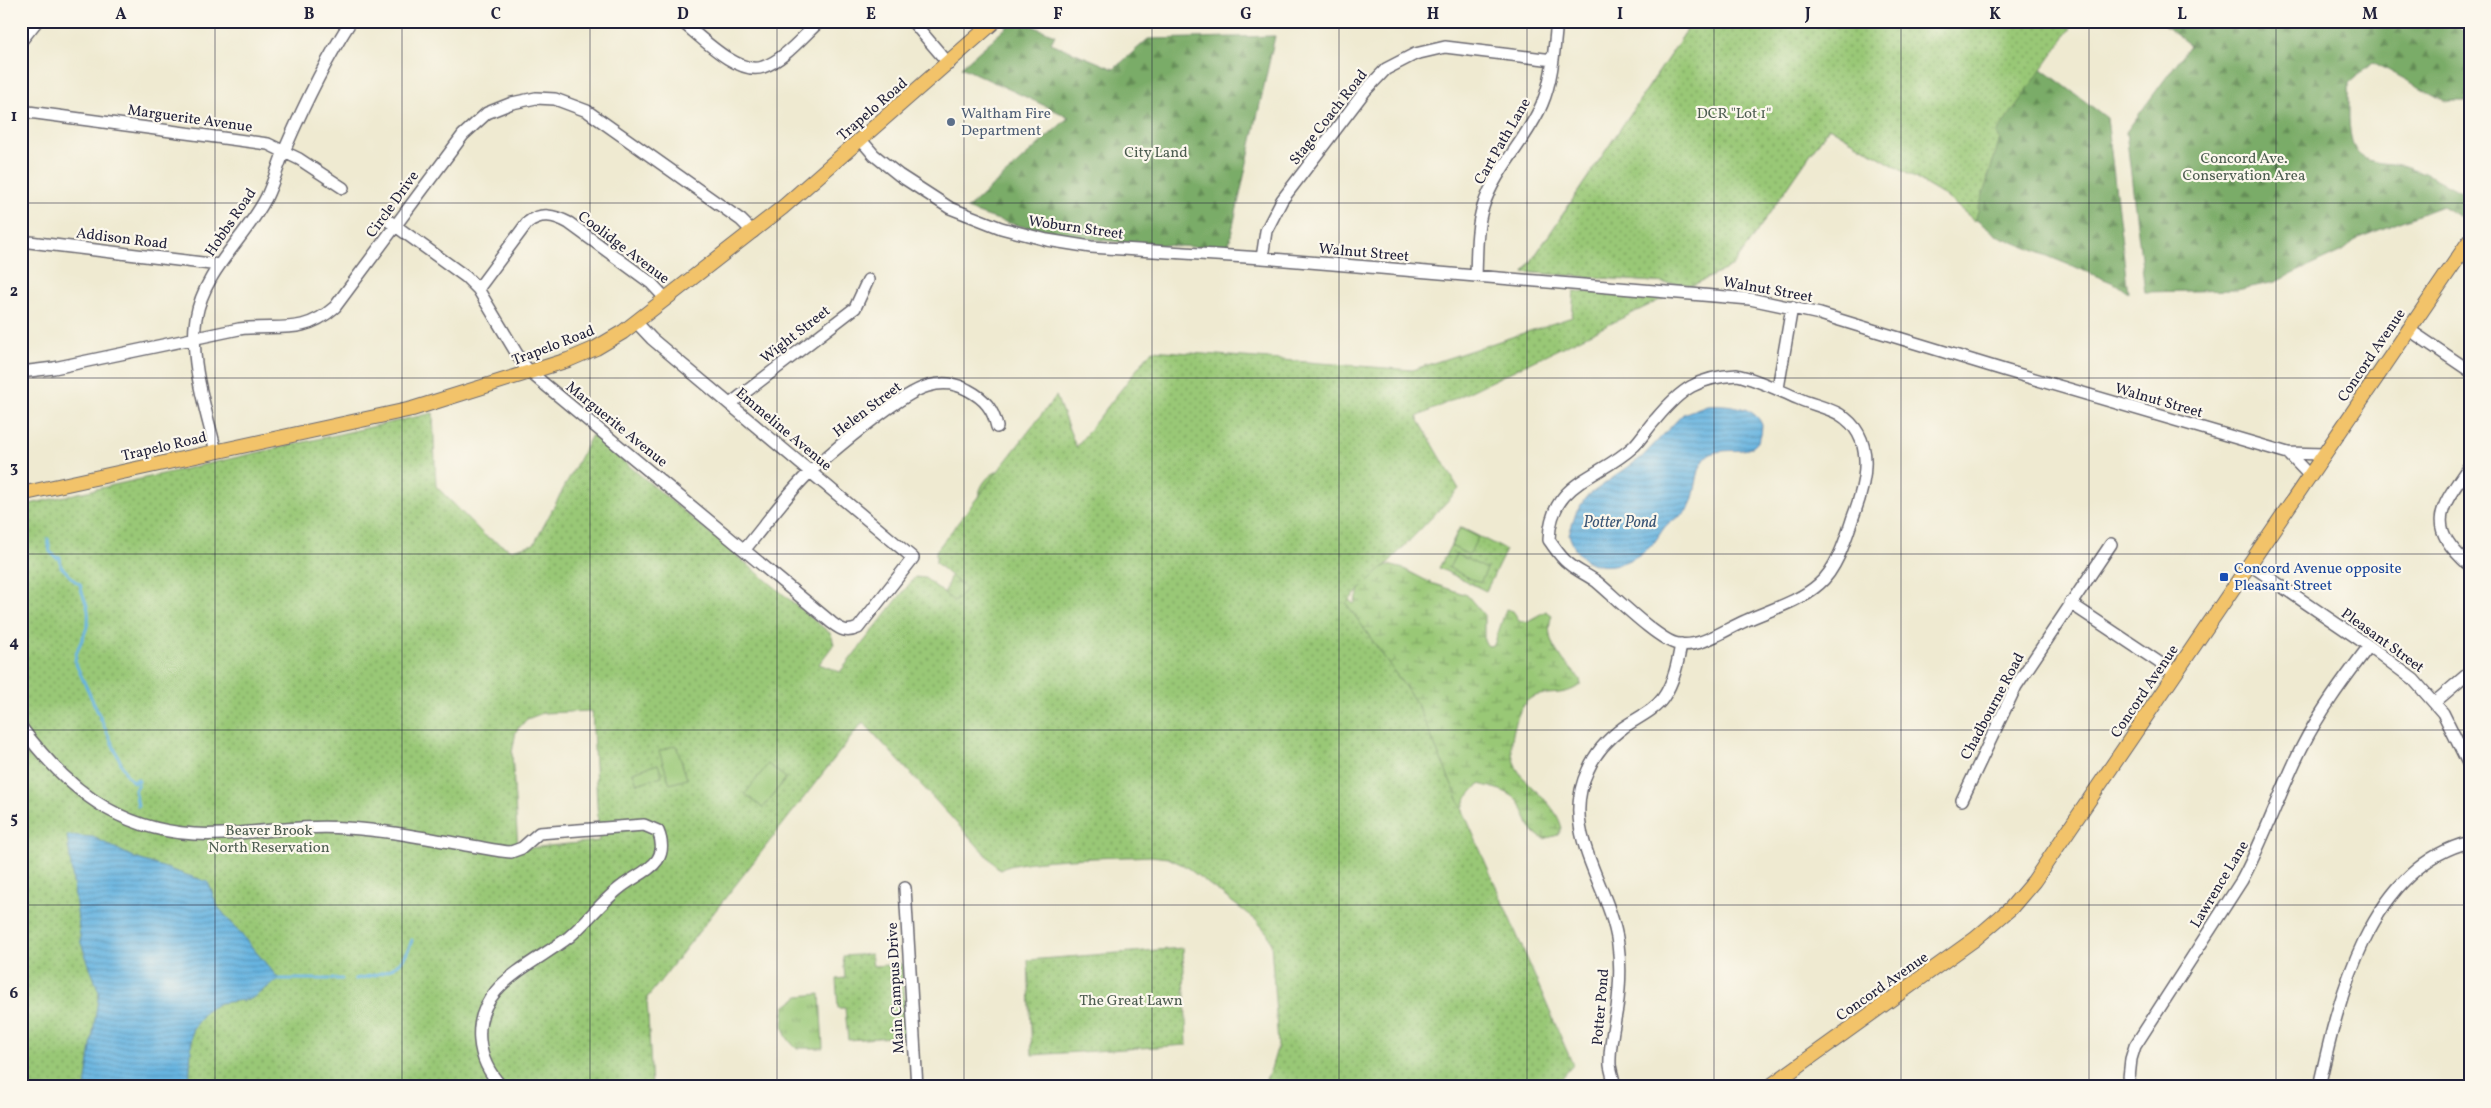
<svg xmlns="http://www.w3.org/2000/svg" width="2491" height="1108" font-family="Vollkorn,serif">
<defs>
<pattern id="grass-tufts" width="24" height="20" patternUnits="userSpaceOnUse" patternTransform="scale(1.25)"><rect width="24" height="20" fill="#99c876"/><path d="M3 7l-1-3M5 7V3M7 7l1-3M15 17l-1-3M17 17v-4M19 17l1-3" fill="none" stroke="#7ca262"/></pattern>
<pattern id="forest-firs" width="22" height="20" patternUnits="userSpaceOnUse" patternTransform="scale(1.25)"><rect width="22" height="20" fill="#7aac67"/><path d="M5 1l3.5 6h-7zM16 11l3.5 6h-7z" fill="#648c56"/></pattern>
<pattern id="wetland-marsh" width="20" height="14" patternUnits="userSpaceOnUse" patternTransform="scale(1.25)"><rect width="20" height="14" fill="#99c876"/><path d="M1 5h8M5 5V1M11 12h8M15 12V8" fill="none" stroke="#7ca262"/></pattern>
<pattern id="park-dots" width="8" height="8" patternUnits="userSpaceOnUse" patternTransform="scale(1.25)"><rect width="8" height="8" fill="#99c876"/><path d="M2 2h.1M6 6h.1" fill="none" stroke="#7ca262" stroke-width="1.8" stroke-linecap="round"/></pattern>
<pattern id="water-rules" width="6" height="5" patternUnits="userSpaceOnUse" patternTransform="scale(1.25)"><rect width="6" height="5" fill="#66b4e0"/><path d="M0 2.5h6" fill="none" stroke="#5492b7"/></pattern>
</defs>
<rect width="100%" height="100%" fill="#fbf7ec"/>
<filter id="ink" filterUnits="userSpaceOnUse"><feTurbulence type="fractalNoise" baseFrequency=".02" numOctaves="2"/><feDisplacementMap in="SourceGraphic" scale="10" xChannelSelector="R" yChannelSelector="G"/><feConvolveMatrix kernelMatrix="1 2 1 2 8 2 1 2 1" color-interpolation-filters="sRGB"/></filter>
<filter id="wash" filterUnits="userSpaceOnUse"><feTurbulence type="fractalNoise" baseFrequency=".0096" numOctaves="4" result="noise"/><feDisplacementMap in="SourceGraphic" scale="20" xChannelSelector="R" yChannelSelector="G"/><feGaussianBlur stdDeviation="1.12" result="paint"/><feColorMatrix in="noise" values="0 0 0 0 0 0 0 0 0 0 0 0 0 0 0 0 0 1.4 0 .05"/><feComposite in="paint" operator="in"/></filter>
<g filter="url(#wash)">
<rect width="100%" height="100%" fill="#efead1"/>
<path fill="url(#grass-tufts)" stroke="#5e7558" d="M820 994 823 1048H796C781 1033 782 1027 785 1007L799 996Z"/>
<path fill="url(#forest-firs)" stroke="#4e6751" d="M1010 21H1020L1055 35 1051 43 1114 69 1148 39 1275 36 1228 249C1136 243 1054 243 967 209L1069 117 961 67 1007 27Z
M1693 21H2076L2041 68 2107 118 2128 293 2116 284 1996 235 1945 196 1829 127 1733 266 1693 285 1524 272Z
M2158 21H2446L2470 33V101H2445L2373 62 2349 83C2350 103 2346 131 2355 149 2363 164 2386 163 2400 165 2417 167 2454 188 2470 197V220L2468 222 2442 206 2358 238 2342 251 2275 282 2237 290 2145 292 2126 132 2190 45Z"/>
<path fill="url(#wetland-marsh)" stroke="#5e7558" d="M1002 470 1343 596 1354 604 1365 579 1376 569 1388 565 1404 569 1431 583 1467 595 1484 615V641L1488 646 1494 645 1506 609 1513 611 1519 620 1526 622 1546 611 1552 615C1542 643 1563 659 1580 679L1581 684C1563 700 1541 688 1527 701 1519 709 1517 719 1514 729 1500 784 1551 787 1562 828L1558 835 1544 839C1526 830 1529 820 1521 805 1513 791 1493 788 1479 784L1466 799 1462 811 1012 642 943 597 978 499C979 486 988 473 1002 470Z"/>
<path fill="url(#park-dots)" stroke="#5e7558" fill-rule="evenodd" d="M1693 21H2076L1996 134 2000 138 1975 221 1945 196 1829 127 1733 266 1693 285 1524 272Z
M1574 291 1664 298 1417 417 1459 489 1389 562 1346 603 1417 704 1573 1065 1554 1087H1262L1271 1069 1278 1045 1271 943 1268 934 1257 921 1185 866 1168 858 1151 856C1122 858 1019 857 1000 870L863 722 647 998 652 1087H21V506L433 413 436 486 485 536 511 550 534 544 592 435 831 634 834 644 819 664 840 672 915 577 925 578 955 602 966 589 936 563V551L1056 396 1076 447 1152 350 1412 370 1572 317ZM592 711 599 841 518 849 512 753 516 731 527 719 543 713Z
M1460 527 1506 550 1486 591 1439 568Z
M1183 948 1187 1045 1032 1055 1028 960Z
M871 954 873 966 902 964 908 1036 848 1040 845 1008H838L836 979 845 978 843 956Z"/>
<path fill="#99c876" stroke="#5e7558" d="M1460 528 1478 537 1469 555 1451 546Z
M1456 554 1487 569 1480 583 1449 568Z
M676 745 687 779 670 784 659 751Z
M658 764 662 776 637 784 633 772Z
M768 764 786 778 763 808 745 794Z"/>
<path fill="url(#water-rules)" stroke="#446b8e" d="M1707 405C1724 404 1755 405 1762 425 1761 467 1721 439 1705 459 1694 472 1698 494 1688 509 1683 516 1676 518 1670 522 1662 528 1658 539 1651 546 1624 570 1581 578 1569 534L1576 513 1586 497 1642 457 1683 414Z
M67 835 93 837 135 858 208 882 218 907 279 979 251 999 220 1003 205 1011 192 1030 189 1087H85L99 992 81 943Z"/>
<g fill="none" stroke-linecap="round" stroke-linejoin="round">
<path stroke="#66b4e0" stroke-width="3" d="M48 539 50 552 57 558 60 557 61 567C69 572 70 580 80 584 82 598 90 604 88 621 87 636 75 647 75 662L126 774 134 783 137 779 139 781 135 790 138 806
M279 979H342
M355 979C384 974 403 970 412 940"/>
</g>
</g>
<g filter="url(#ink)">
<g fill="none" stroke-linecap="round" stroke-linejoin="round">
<g stroke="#6a6870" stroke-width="14">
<path id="minor" d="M681 21C700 36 738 76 763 67 784 60 803 36 820 21
M912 21 949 64
M21 41 37 21
M21 111 268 144 299 159 343 188
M861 140 874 155 899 175 950 208 1001 228 1047 240 1091 247 1262 258 1750 299 1820 314 2004 370 2288 453 2323 454
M386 219 466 277 478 289 523 364 531 373 832 623C841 630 847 633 858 628L913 558 652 339 636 322
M21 241 219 265
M1262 258 1266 231 1282 200 1365 91 1386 69 1415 54 1445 47 1553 60
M1476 276C1477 253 1476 228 1483 207 1495 169 1527 140 1542 104 1553 78 1554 49 1557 21
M478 289 527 223C541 212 554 215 569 223L651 283 666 299
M2408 329 2470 371
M21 372 54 368 239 329C278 324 302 336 335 307L463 135 487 113 512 103 536 98 555 99 587 111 741 220 753 232
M1737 375C1759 380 1776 389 1797 398 1810 404 1826 407 1839 414 1877 437 1866 483 1853 517 1846 538 1837 569 1819 584 1799 602 1769 610 1745 621 1724 630 1701 648 1678 644 1659 641 1614 596 1597 582 1588 575 1577 571 1568 563 1560 557 1555 548 1549 540 1550 481 1599 479 1634 446 1642 438 1648 427 1656 419 1681 389 1698 377 1737 375Z
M1778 388 1792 307
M730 404 855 308 868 280
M216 452C206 409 189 361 196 318 204 270 245 239 266 198 274 182 278 165 285 149 304 105 325 61 351 21
M2288 453 2309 475
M2470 465C2440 509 2424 525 2470 566
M745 549C767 523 787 493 812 470 834 450 901 393 928 386 941 382 956 383 968 390 985 399 993 409 997 427
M2249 564 2369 646 2414 680 2443 713 2470 767
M2070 603 2175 673
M2435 702 2470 672
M21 727C73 797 131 839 222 834 264 832 304 825 346 828 386 830 426 838 466 845 481 847 496 851 511 852L522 848 539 833 644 825 658 831C672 865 641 871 621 887 602 901 587 922 569 937 547 954 514 970 496 991 471 1020 476 1060 502 1087
M1962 800 2016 686 2111 544
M905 888 917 1087
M1615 1087C1614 1080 1611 1072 1610 1065 1609 1046 1614 1026 1617 1008 1620 986 1621 966 1618 944 1610 884 1558 832 1588 770 1595 753 1609 738 1624 727 1637 718 1654 711 1663 698 1674 682 1678 662 1681 644
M2128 1087 2131 1059 2135 1046 2242 880C2265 837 2280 791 2302 747 2320 711 2345 678 2369 646
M2319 1087C2338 1000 2369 867 2470 842"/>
</g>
<g stroke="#6a6870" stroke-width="16">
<path id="major" d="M21 494 412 409 568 360 596 348 623 332 782 208 995 21
M1769 1087 1975 939 2011 908 2034 881 2470 240"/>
</g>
<use href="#minor" stroke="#fff" stroke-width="11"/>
<use href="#major" stroke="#f2c36a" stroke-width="14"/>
</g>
</g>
<path fill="none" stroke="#22223b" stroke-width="1" stroke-opacity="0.55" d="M215 21V1087M402 21V1087M590 21V1087M777 21V1087M964 21V1087M1152 21V1087M1339 21V1087M1527 21V1087M1714 21V1087M1901 21V1087M2089 21V1087M2276 21V1087M21 203H2470M21 378H2470M21 554H2470M21 730H2470M21 905H2470"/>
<circle fill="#5c6f8a" stroke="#fbf7ec" stroke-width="2" cx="951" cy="122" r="5"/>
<rect fill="#1a4fb4" stroke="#fbf7ec" stroke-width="2" x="2219" y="572" width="10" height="10" rx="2.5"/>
<g text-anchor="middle" stroke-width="4.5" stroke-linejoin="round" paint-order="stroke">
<g font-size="15" fill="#22223b" stroke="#fbf7ec">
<text transform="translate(872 109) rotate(-41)" y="5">Trapelo Road</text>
<text transform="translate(1328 117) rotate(-52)" y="5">Stage Coach Road</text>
<text transform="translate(190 118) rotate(8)" y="5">Marguerite Avenue</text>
<text transform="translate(1502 141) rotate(-60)" y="5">Cart Path Lane</text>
<text transform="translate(392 204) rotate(-54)" y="5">Circle Drive</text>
<text transform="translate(230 222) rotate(-56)" y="5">Hobbs Road</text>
<text transform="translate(1076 227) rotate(8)" y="5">Woburn Street</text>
<text transform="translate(122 238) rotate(7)" y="5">Addison Road</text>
<text transform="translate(624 247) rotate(37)" y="5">Coolidge Avenue</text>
<text transform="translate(1364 252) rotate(5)" y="5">Walnut Street</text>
<text transform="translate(1768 289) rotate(10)" y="5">Walnut Street</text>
<text transform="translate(795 334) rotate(-38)" y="5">Wight Street</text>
<text transform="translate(553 345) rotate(-21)" y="5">Trapelo Road</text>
<text transform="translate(2371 355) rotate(-56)" y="5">Concord Avenue</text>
<text transform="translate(2159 400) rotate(16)" y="5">Walnut Street</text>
<text transform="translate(867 409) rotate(-37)" y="5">Helen Street</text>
<text transform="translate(617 424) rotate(39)" y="5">Marguerite Avenue</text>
<text transform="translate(784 429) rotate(40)" y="5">Emmeline Avenue</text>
<text transform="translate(164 446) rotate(-13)" y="5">Trapelo Road</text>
<text transform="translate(2383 640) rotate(36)" y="5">Pleasant Street</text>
<text transform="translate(2144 691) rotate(-56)" y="5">Concord Avenue</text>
<text transform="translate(1992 706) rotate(-62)" y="5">Chadbourne Road</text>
<text transform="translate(2219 884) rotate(-59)" y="5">Lawrence Lane</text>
<text transform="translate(1882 986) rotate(-35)" y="5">Concord Avenue</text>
<text transform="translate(895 988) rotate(-93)" y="5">Main Campus Drive</text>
<text transform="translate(1600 1007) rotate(-85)" y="5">Potter Pond</text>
</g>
<g font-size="15" fill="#4e5e75" stroke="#fbf7ec" text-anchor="start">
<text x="961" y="118">Waltham Fire<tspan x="961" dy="17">Department</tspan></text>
</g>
<g font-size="15" fill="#4c5c50" stroke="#fbf7ec">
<text x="1734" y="118">DCR "Lot 1"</text>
<text x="1156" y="157">City Land</text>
<text x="2244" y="163">Concord Ave.<tspan x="2244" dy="17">Conservation Area</tspan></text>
<text x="269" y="835">Beaver Brook<tspan x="269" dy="17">North Reservation</tspan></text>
<text x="1131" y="1005">The Great Lawn</text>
</g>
<g font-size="15" fill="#164399" stroke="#fbf7ec" text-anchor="start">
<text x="2234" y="573">Concord Avenue opposite<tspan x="2234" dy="17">Pleasant Street</tspan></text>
</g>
<g font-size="16" font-style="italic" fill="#3a5575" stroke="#fbf7ec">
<text x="1620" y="527">Potter Pond</text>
</g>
</g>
<rect width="2491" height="1108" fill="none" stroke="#fbf7ec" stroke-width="55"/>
<rect x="28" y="28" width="2436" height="1052" fill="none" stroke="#22223b" stroke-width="2"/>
<g font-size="16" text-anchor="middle" font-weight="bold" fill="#22223b">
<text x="121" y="19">A</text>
<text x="309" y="19">B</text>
<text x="496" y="19">C</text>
<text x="683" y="19">D</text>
<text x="871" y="19">E</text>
<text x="1058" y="19">F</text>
<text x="1246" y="19">G</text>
<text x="1433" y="19">H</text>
<text x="1620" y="19">I</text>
<text x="1808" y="19">J</text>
<text x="1995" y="19">K</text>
<text x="2182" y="19">L</text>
<text x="2370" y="19">M</text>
<text x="14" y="121">1</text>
<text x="14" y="296">2</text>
<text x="14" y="472">3</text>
<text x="14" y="647">4</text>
<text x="14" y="823">5</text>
<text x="14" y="998">6</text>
</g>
</svg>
